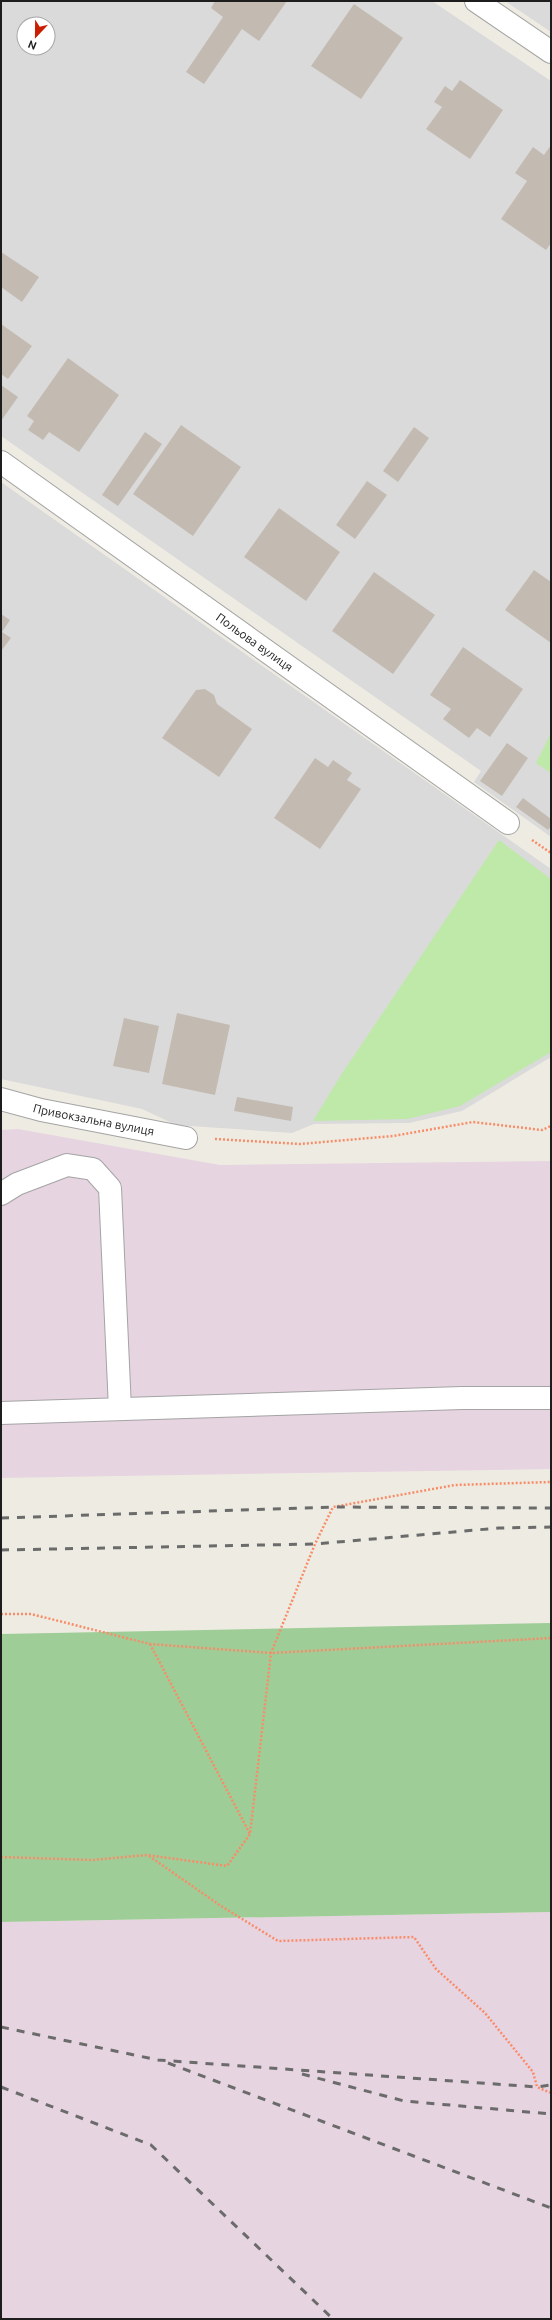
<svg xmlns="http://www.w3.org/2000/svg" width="552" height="2320" font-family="Ubuntu,sans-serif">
<rect width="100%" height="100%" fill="#eeece2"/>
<path fill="#dbdada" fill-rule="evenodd" d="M1 1H432L551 81V837L474 782 481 771 1 436ZM24 24H48V48H24Z
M505 1H551V32Z
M1 482 551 869V1057L462 1111 409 1123 314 1124 292 1133 176 1125 142 1109 1 1079Z"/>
<path fill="#e7d4e1" d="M18 1129 220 1165 551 1161V1469L1 1478V1130Z
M551 1912V2319H1V1922Z"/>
<path fill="#bee9a8" d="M551 733V773L536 763Z
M499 840 551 879V1052L460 1106 407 1119 313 1121 341 1075Z"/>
<path fill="#9fcd97" d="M551 1623V1912L1 1922V1634Z"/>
<path fill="#c3bbb2" d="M215 1H287L259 41 242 29 204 84 186 72 223 17 211 8Z
M354 4 403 38 361 99 311 66Z
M460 80 503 110 470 159 426 129 442 107 434 102 445 86 452 91Z
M551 145V243L546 250 501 219 527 181 515 173 533 147 544 155Z
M1 252 39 277 22 302 1 287Z
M1 324 32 346 8 379 1 374Z
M68 358 119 395 79 452 49 432 43 440 28 430 34 421 27 416Z
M1 385 18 397 1 421Z
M181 425 241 467 193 536 133 494Z
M414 427 429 438 398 482 383 471Z
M145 432 162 444 118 506 102 495Z
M367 481 387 495 355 539 336 525Z
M279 508 340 552 306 601 244 557Z
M534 570 551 582V643L505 610Z
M374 572 435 615 393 674 332 631Z
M1 614 10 620 2 632 11 638 1 651Z
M463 647 523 689 490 737 477 728 469 738 443 719 451 709 430 695Z
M205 689 214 695 217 704 252 729 219 777 162 738 196 690Z
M507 743 528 758 502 796 480 781Z
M315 758 328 767 333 760 352 773 347 780 361 789 320 849 274 818Z
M523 798 551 819V826L548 830 516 807Z
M177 1013 230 1025 215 1095 162 1084Z
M124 1018 159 1026 149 1073 113 1066Z
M237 1097 293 1107 291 1121 234 1111Z"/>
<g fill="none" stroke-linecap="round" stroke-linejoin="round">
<g stroke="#a4a4a4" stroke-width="24">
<g id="minor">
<path d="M476 1 551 52"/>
<path id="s1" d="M1 462 508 823"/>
<path id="s2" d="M1 1099 41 1110 186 1138"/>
<path d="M1 1194 17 1184 67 1165 93 1169 110 1188 120 1409"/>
<path d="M1 1413 462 1398H551"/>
</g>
</g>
<path stroke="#f98c68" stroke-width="2.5" stroke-dasharray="2 2" stroke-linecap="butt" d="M532 840 551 853
M215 1139 300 1144 393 1136 473 1122 542 1130 551 1126
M1 1614H31L150 1644 271 1653 551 1638
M150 1644 250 1834
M149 1856 221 1906 278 1941 414 1937 436 1969 485 2013 533 2072 537 2087 551 2093
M1 1857 92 1860 147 1855 227 1866 250 1834 271 1653 315 1544 333 1507 455 1485 551 1482"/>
<use href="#minor" stroke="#fff" stroke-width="22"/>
<path stroke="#6b6b6b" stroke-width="3" stroke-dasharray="8 8" stroke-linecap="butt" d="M1 1518 333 1507 551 1508
M1 1550 315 1544 499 1528 551 1527
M1 2027 158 2060 537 2087 551 2085
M168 2063 551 2208
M302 2074 404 2101 551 2114
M1 2087 151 2145 333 2319"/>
</g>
<g text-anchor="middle" stroke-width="3" stroke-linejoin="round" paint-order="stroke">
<g font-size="12" fill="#1d1d1d" stroke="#fff">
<text dy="4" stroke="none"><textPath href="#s1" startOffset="311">Польова вулиця</textPath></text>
<text dy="4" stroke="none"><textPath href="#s2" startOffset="95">Привокзальна вулиця</textPath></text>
</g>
</g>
<rect width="552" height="2320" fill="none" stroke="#1d1d1d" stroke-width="4"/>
<g transform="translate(36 36) rotate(202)"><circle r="19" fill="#ffffff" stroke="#a5a5a5"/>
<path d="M0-3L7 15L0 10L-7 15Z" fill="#c91e00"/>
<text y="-6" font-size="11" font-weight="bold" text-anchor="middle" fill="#1d1d1d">N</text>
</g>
</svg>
